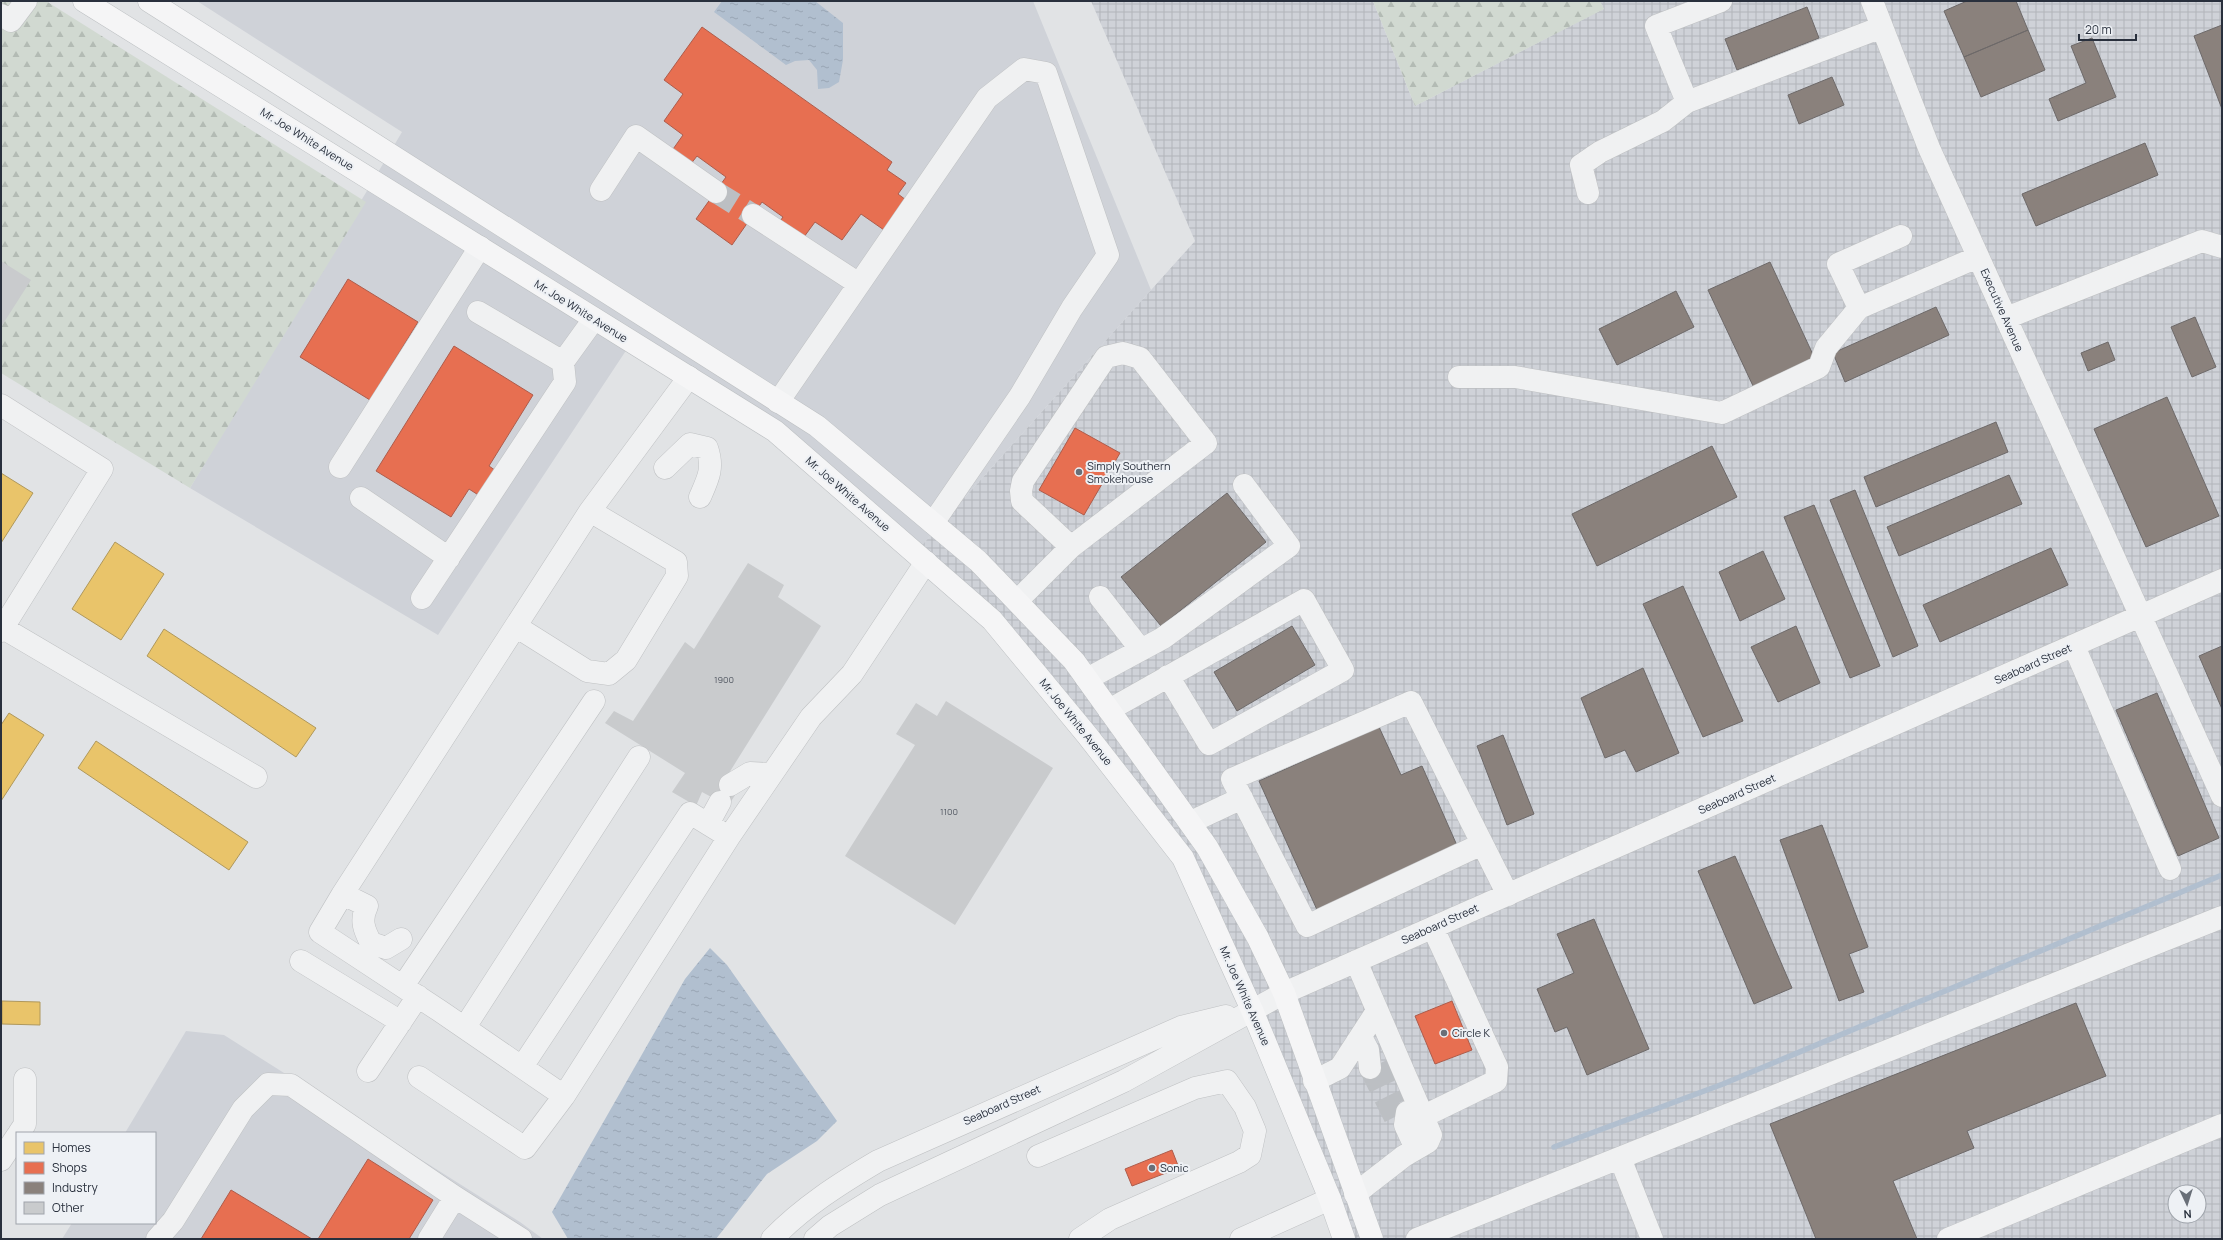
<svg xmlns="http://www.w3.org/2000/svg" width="2223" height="1240" font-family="Manrope,sans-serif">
<defs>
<pattern id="industrial-grid" width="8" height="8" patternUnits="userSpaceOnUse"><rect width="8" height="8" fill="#cfd2d8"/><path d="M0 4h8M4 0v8" fill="none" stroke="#b2b5ba"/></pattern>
<pattern id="forest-firs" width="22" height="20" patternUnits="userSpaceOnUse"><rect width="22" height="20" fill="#d1d9d1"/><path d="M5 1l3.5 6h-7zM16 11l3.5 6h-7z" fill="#b3bbb4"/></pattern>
<pattern id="water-ripples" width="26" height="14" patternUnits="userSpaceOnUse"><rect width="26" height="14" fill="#b1bfcf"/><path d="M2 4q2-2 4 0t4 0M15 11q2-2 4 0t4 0" fill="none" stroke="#98a4b3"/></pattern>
</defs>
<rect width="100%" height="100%" fill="#e1e3e5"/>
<path fill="#cfd2d8" d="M197 1H1033L1151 290 915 553 775 431 631 343 438 635 190 488 402 132Z
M186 1031 224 1035 520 1222 543 1239H62L72 1223H155V1133H125Z"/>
<path fill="url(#industrial-grid)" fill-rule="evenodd" d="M1091 1H1373L1415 106 1603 9 1600 1H2222V1239H1344L1235 956 1087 735 915 553 1195 241ZM2175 1192H2199V1216H2175Z"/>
<path fill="url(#forest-firs)" d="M1 1H46L366 202 190 488 1 373Z
M1373 1H1600L1604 9 1415 106Z"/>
<path fill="url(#water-ripples)" d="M722 1H815L843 23V60L839 82 829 88 818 89 817 70 809 60 795 61 786 65 714 12Z
M710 948 727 965 837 1121 817 1141 767 1174 716 1239H568L552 1212 685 979Z"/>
<path fill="#e9c46a" stroke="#af985c" d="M1 473 33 493 1 543Z
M115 542 164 574 121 640 72 609Z
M164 629 316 728 296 757 147 656Z
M9 713 44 735 1 801V725Z
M96 741 248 842 229 870 78 768Z
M2 1001 40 1002V1025L2 1024Z"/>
<path fill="#e76f51" stroke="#ae5c4b" d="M702 27 892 162 887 170 906 183 898 194 906 200 884 230 861 214 842 240 815 222 801 241 778 224 783 217 762 202 732 245 696 219 726 177 697 156 690 165 671 152 683 135 664 121 683 94 664 80Z
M348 279 418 322 370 400 300 357Z
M454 346 533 395 489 466 499 473 483 498 469 489 451 517 376 471Z
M1075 428 1120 453 1084 515 1039 490Z
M1452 1001 1472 1050 1435 1064 1415 1016Z
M1172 1150 1179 1168 1132 1186 1125 1169Z
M368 1159 433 1200 409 1239H318Z
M231 1190 312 1239H201Z"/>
<path fill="#8a817c" stroke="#6d6969" d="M1967 1H2016L2028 30 1964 57 1944 11Z
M1807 7 1819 38 1737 70 1725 39Z
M2222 25V109L2194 36Z
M2028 30 2045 70 1981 97 1964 57Z
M2092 38 2116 97 2058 121 2049 99 2086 83 2071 46Z
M1832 77 1844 105 1799 124 1788 95Z
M2145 143 2158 175 2036 226 2022 194Z
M1770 262 1815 359 1754 388 1708 290Z
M1676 291 1694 327 1617 365 1599 329Z
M1936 307 1949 335 1845 382 1833 353Z
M2195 317 2216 367 2192 377 2171 327Z
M2108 342 2115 360 2088 371 2081 353Z
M2167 397 2219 516 2146 547 2094 429Z
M1996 422 2008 452 1876 507 1864 477Z
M1712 446 1737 497 1597 566 1572 514Z
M2009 475 2022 504 1899 556 1887 527Z
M1855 490 1918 646 1893 657 1830 500Z
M1227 493 1266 542 1161 626 1121 577Z
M1814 505 1880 666 1850 678 1784 517Z
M2051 548 2068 585 1940 642 1923 605Z
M1763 551 1785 599 1740 621 1719 572Z
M1683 586 1743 721 1703 737 1643 604Z
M1292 626 1315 665 1237 711 1214 672Z
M1796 626 1820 683 1778 702 1751 647Z
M2222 646V709L2199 656Z
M1643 668 1679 753 1636 772 1625 750 1605 758 1581 698Z
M2157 693 2219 838 2178 856 2116 710Z
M1379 727 1401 775 1422 766 1459 850 1318 912 1259 781Z
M1503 735 1534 814 1507 825 1477 746Z
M1822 825 1868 947 1849 954 1864 992 1839 1001 1780 840Z
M1735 856 1792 988 1754 1004 1698 871Z
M1594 919 1649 1049 1587 1075 1567 1027 1555 1032 1537 989 1574 973 1557 934Z
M2076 1003 2106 1076 1967 1131 1974 1148 1893 1181 1917 1239H1816L1770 1124Z"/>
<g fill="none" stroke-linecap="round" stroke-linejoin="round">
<path stroke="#b1bfcf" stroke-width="5.5" d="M1554 1147 1723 1084 2222 875"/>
</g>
<path fill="#c9cbcd" d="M1 261 31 280 1 327Z
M748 563 784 585 778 597 821 626 724 781 739 789 728 806 702 792 696 806 672 792 685 773 605 723 614 711 633 721 685 642 694 649Z
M946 701 1053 768 955 925 845 856 915 745 896 734 916 703 937 716Z"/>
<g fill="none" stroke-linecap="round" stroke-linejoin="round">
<path stroke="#bcbfc3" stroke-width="22" stroke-dasharray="22 11" stroke-linecap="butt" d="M716 192 753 215
M1385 1061 1403 1101
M1370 1068 1395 1118"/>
<g stroke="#bfc1c3" stroke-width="23">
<path id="minor" d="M1721 1 1656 26 1687 102 1882 27
M1872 1 1929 148 2222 796
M1 15 11 21 26 1
M601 190 636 136 716 192
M1588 193 1581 165 1600 152 1663 121 1687 102
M753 215 859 284
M1901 236 1838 264 1859 308 1978 257
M478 312 563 362 594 319
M2006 318 2202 241 2222 247
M1459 377H1515L1722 413 1819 367 1826 348 1859 308
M778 402 987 98 1024 69 1046 73 1108 255 1072 308 1020 396 933 523
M1 405 102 469 1 631
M340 467 480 247
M665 468 690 444 707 448C714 468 708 479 700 497
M361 498 449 558
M1100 597 1141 650
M422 598 565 382 563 362
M1017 601 1071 547 1206 443 1140 358 1123 353 1106 357 1023 481 1021 491 1022 501 1071 547
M517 627 587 671 609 674 626 660 677 576 676 562 590 511
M3 628 256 777
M2074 646 2170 869
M1087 679 1163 638 1289 546 1244 485
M1109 710 1304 600 1343 670 1209 744 1168 676
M730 785 750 773 772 774
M1191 822 1242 798
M708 824 720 802
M1482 844 1307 926 1232 779 1411 702 1508 895
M343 894 367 906C360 920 364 930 371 943L386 948 401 939
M301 961 401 1022
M403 986 594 701
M465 1027 639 757
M1361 1037 1368 1050 1370 1068
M522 1067 690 813 729 837
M368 1071 418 996
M419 1077 525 1148 564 1096 440 1011 320 932 342 895 590 511 689 377
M1314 1081 1340 1068 1377 1011
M564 1096 729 837 811 717 852 674 926 562
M1407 1112 1405 1125 1416 1149
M1422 1117 1496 1081 1497 1067 1433 928
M19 1133 25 1124V1079
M1038 1156 1195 1088 1227 1081 1245 1107 1255 1131 1250 1155 1239 1162 1110 1219 1080 1239
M1620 1158 1652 1239
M1 1160 17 1136
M1355 1194 1404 1156 1428 1142 1431 1135 1356 961
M157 1239 173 1221 243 1109 268 1084 291 1085 455 1197 521 1239
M429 1239 455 1197
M772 1239C803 1207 839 1184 878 1161L1181 1027 1226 1016
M815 1239 830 1226 880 1195 1124 1081 1284 993 2222 580
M1241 1239 1330 1199
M1417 1239 2222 917
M1948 1239 2222 1125"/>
</g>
<g stroke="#bdc0c3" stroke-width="23">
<path id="major" d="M84 1 775 431 992 620 1087 735 1183 858 1252 1010 1330 1199 1344 1239
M149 1 817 426 978 561 1074 661 1207 847 1258 938 1284 993 1372 1239"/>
</g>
<use href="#minor" stroke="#f0f1f2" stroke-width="22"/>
<use href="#major" stroke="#f5f5f6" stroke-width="22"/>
</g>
<g fill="#696f78" stroke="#eef1f5" stroke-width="1.5">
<circle cx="1079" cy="472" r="4"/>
<circle cx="1444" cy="1033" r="4"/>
<circle cx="1152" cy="1168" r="4"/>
</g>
<g text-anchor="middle" stroke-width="4" stroke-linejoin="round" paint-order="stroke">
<g font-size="9" fill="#525862">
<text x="724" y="683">1900</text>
<text x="949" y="815">1100</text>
</g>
<g font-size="11" fill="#29303d" stroke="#eef1f5">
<text transform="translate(307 139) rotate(32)" y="4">Mr. Joe White Avenue</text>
<text transform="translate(2002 310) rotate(66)" y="4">Executive Avenue</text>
<text transform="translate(581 311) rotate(32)" y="4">Mr. Joe White Avenue</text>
<text transform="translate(848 494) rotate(41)" y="4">Mr. Joe White Avenue</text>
<text transform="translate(2033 664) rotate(-24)" y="4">Seaboard Street</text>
<text transform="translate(1076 722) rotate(51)" y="4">Mr. Joe White Avenue</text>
<text transform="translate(1737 794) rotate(-24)" y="4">Seaboard Street</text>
<text transform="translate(1440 924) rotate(-24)" y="4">Seaboard Street</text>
<text transform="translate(1245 996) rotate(66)" y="4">Mr. Joe White Avenue</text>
<text transform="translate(1002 1105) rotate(-24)" y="4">Seaboard Street</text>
</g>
<g font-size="11" fill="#29303d" stroke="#eef1f5" text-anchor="start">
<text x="1087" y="470">Simply Southern<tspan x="1087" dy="13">Smokehouse</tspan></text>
<text x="1452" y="1037">Circle K</text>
<text x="1160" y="1172">Sonic</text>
</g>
</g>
<rect width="2223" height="1240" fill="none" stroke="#29303d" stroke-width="4"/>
<rect x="16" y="1132" width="140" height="92" fill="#eef1f5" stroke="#9fa4ab"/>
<rect x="24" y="1142" width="20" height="12" fill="#e9c46a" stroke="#9fa4ab"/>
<text x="52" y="1152" font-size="12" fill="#29303d">Homes</text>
<rect x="24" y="1162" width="20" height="12" fill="#e76f51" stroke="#9fa4ab"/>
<text x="52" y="1172" font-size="12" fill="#29303d">Shops</text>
<rect x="24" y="1182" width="20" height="12" fill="#8a817c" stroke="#9fa4ab"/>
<text x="52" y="1192" font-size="12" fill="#29303d">Industry</text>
<rect x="24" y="1202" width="20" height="12" fill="#c9cbcd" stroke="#9fa4ab"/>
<text x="52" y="1212" font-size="12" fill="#29303d">Other</text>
<g transform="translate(2187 1204) rotate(176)"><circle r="19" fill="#eef1f5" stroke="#9fa4ab"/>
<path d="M0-3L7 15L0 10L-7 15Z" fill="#696f78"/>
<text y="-6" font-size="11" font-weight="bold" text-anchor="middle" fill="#29303d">N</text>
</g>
<path d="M2079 34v6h57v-6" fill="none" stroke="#29303d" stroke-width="2"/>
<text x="2085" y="34" font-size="12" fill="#29303d" stroke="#eef1f5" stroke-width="3" paint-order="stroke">20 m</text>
</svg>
